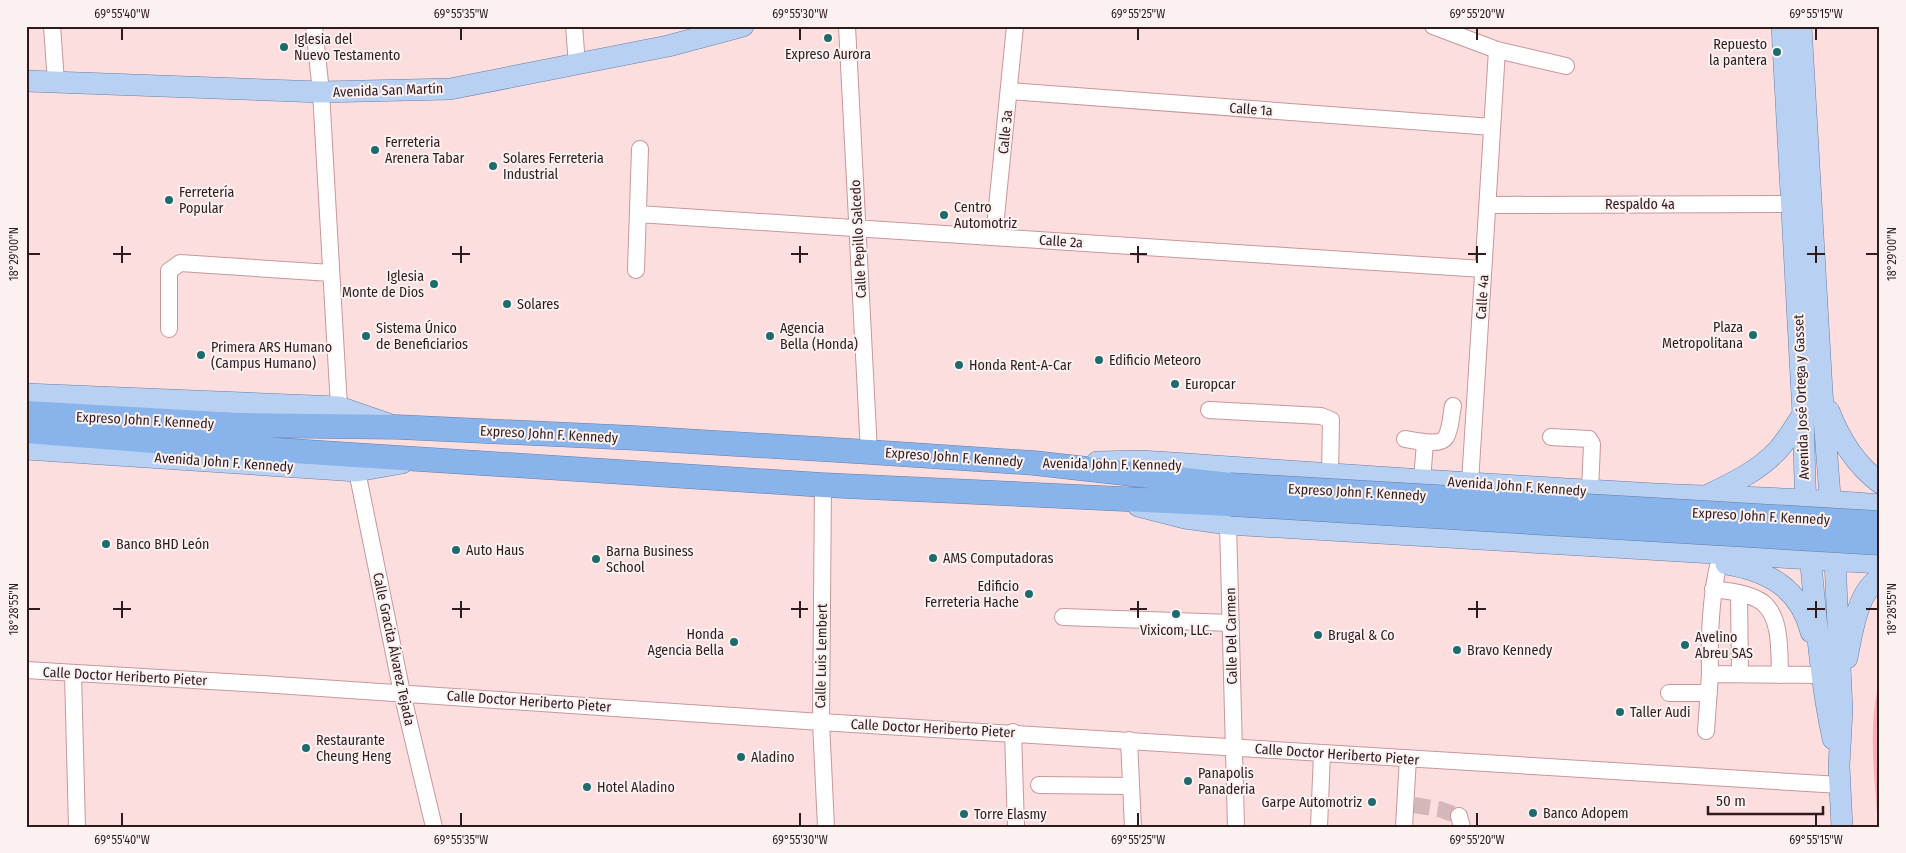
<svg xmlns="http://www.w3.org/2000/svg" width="1906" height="853" font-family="'Fira Sans Condensed',sans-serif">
<rect width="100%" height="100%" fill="#fddedf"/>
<path fill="#fcaeb3" d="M1880 678V827H1878C1875 778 1867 726 1880 678Z"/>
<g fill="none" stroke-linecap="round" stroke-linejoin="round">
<path stroke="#d4b7b8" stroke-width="16" stroke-dasharray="16 8" stroke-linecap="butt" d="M1414 805 1439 809 1459 816"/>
<g stroke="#c8979a" stroke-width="18">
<path id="minor" d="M52 26 56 82
M314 26 321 92 339 407
M574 26 577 64
M847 26 869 452
M1433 26 1497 50 1566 66
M1009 91 1492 127
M1488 205 1792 204
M638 214 1483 269
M994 237 1015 26
M636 270 640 149
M169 329V271L180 263 331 273
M1209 410 1321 416 1331 420 1330 474
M1551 437 1589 439 1592 444 1590 491
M1405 439C1414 440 1440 447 1446 437 1451 429 1451 414 1453 406
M357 471 402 693 434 827
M1422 480 1425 443
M1470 483 1497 50
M823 485 821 722 826 827
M1228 524 1236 827
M1719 562C1710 599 1709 636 1710 674L1822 675
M1713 589C1729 591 1749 593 1762 602 1782 617 1779 653 1780 675
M1739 593 1740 674
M1063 617 1231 623
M26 670 262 684 821 722 1840 785
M73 674 77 827
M1669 693H1709
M1706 731 1710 674
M1013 732 1016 827
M1129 740 1133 827
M1039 785 1131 786
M1459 816 1462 827
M1319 827 1322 753
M1404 827 1408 758"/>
</g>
<g stroke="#687ea3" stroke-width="22">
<path id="major" d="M1782 26 1803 414 1806 513
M1801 26 1822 392 1835 561 1842 710 1839 766 1842 827
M26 81 321 92 450 89 668 46 743 26
M26 394 339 407 388 424
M1829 411C1840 440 1855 464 1880 483
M26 449 357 471 402 463
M1097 462 1141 461C1307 472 1472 484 1638 493 1719 498 1799 497 1880 505
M1708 495C1733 483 1758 471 1778 450 1787 440 1795 426 1803 414
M1138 506 1185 518 1228 524 1880 563
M1809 546C1816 610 1819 675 1833 739
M1726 564C1768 571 1800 588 1811 632
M1847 658C1852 634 1857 591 1880 578"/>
</g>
<g stroke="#687ea3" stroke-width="25">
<path id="highway" d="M26 413 237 425 398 427 636 438 869 452 1034 463 1230 485
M26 431 231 447 823 485 1231 504"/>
</g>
<use href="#minor" stroke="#fff" stroke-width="16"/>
<use href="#major" stroke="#b8d1f3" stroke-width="21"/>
<use href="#highway" stroke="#88b3eb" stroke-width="24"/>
<g stroke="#687ea3" stroke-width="25" stroke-linecap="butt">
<path id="highway-bridge" d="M1230 485 1880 523
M1231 504 1880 543"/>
</g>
<use href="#highway-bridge" stroke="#88b3eb" stroke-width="24"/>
</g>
<path fill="none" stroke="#2e1b1d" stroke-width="2" d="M122 28V40M461 28V40M800 28V40M1138 28V40M1477 28V40M1816 28V40M122 246V263M461 246V263M800 246V263M1138 246V263M1477 246V263M1816 246V263M28 254H40M113 254H131M452 254H470M791 254H808M1130 254H1147M1468 254H1486M1807 254H1825M1866 254H1878M122 601V618M461 601V618M800 601V618M1138 601V618M1477 601V618M1816 601V618M28 609H40M113 609H131M452 609H470M791 609H808M1130 609H1147M1468 609H1486M1807 609H1825M1866 609H1878M122 813V826M461 813V826M800 813V826M1138 813V826M1477 813V826M1816 813V826"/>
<g fill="#1e6b6b" stroke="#fcf1f1" stroke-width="2">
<circle cx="828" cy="38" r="5"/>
<circle cx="284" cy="47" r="5"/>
<circle cx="1777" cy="52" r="5"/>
<circle cx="375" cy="150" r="5"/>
<circle cx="493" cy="166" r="5"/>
<circle cx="169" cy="200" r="5"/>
<circle cx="944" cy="215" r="5"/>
<circle cx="434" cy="284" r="5"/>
<circle cx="507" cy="304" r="5"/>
<circle cx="1753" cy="335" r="5"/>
<circle cx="366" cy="336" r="5"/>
<circle cx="770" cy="336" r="5"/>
<circle cx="201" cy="355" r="5"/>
<circle cx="1099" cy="360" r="5"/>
<circle cx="959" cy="365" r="5"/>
<circle cx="1175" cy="384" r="5"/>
<circle cx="106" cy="544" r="5"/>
<circle cx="456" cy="550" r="5"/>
<circle cx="933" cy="558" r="5"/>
<circle cx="596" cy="559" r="5"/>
<circle cx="1029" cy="594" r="5"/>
<circle cx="1176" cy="614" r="5"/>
<circle cx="1318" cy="635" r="5"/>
<circle cx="734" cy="642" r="5"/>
<circle cx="1685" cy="645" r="5"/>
<circle cx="1457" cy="650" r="5"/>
<circle cx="1620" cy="712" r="5"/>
<circle cx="306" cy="748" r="5"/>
<circle cx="741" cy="757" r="5"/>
<circle cx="1188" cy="781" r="5"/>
<circle cx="587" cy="787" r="5"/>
<circle cx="1372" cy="802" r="5"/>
<circle cx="1533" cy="813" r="5"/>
<circle cx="964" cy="814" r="5"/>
</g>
<g text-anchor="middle" stroke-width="4" stroke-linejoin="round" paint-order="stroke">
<g font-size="14" fill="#2e1b1d" stroke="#fcf1f1" text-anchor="start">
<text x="294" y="44">Iglesia del<tspan x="294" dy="16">Nuevo Testamento</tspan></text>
<text x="1767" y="49" text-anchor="end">Repuesto<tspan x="1767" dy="16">la pantera</tspan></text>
<text x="828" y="59" text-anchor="middle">Expreso Aurora</text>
<text x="385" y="147">Ferreteria<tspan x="385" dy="16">Arenera Tabar</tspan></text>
<text x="503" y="163">Solares Ferreteria<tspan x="503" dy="16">Industrial</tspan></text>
<text x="179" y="197">Ferretería<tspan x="179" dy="16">Popular</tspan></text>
<text x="954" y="212">Centro<tspan x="954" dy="16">Automotriz</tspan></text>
<text x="424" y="281" text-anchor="end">Iglesia<tspan x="424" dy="16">Monte de Dios</tspan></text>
<text x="517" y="309">Solares</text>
<text x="1743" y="332" text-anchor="end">Plaza<tspan x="1743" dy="16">Metropolitana</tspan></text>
<text x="376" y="333">Sistema Único<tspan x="376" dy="16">de Beneficiarios</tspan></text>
<text x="780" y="333">Agencia<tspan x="780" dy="16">Bella (Honda)</tspan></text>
<text x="211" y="352">Primera ARS Humano<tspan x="211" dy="16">(Campus Humano)</tspan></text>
<text x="1109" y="365">Edificio Meteoro</text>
<text x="969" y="370">Honda Rent-A-Car</text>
<text x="1185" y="389">Europcar</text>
<text x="116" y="549">Banco BHD León</text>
<text x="466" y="555">Auto Haus</text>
<text x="606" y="556">Barna Business<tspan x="606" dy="16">School</tspan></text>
<text x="943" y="563">AMS Computadoras</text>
<text x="1019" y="591" text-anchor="end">Edificio<tspan x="1019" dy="16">Ferreteria Hache</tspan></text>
<text x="1176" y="635" text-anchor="middle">Vixicom, LLC.</text>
<text x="724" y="639" text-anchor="end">Honda<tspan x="724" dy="16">Agencia Bella</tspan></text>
<text x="1328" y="640">Brugal &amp; Co</text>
<text x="1695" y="642">Avelino<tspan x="1695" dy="16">Abreu SAS</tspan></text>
<text x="1467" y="655">Bravo Kennedy</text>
<text x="1630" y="717">Taller Audi</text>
<text x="316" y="745">Restaurante<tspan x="316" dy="16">Cheung Heng</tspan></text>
<text x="751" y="762">Aladino</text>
<text x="1198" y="778">Panapolis<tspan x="1198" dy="16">Panaderia</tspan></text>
<text x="597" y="792">Hotel Aladino</text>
<text x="1362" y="807" text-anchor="end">Garpe Automotriz</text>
<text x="1543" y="818">Banco Adopem</text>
<text x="974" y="819">Torre Elasmy</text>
</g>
<g font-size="14" fill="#2e1b1d" stroke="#fcf1f1">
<text transform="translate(388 90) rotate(-2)" y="5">Avenida San Martín</text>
<text transform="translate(1251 109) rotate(4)" y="5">Calle 1a</text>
<text transform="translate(1005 132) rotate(-84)" y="5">Calle 3a</text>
<text x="1640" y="209">Respaldo 4a</text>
<text transform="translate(858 239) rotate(-93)" y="5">Calle Pepillo Salcedo</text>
<text transform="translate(1061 241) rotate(4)" y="5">Calle 2a</text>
<text transform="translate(1482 297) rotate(-86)" y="5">Calle 4a</text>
<text transform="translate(1801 397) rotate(-92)" y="5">Avenida José Ortega y Gasset</text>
<text transform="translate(145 420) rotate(3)" y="5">Expreso John F. Kennedy</text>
<text transform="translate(549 434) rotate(3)" y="5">Expreso John F. Kennedy</text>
<text transform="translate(954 457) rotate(4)" y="5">Expreso John F. Kennedy</text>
<text transform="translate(224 462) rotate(4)" y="5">Avenida John F. Kennedy</text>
<text transform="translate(1112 464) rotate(1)" y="5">Avenida John F. Kennedy</text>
<text transform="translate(1517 486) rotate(4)" y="5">Avenida John F. Kennedy</text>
<text transform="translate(1357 492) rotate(3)" y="5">Expreso John F. Kennedy</text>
<text transform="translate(1761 516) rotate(3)" y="5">Expreso John F. Kennedy</text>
<text transform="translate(1231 636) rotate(-91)" y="5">Calle Del Carmen</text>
<text transform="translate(394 649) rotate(78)" y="5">Calle Gracita Álvarez Tejada</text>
<text transform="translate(821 656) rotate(-89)" y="5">Calle Luis Lembert</text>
<text transform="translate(125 676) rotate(3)" y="5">Calle Doctor Heriberto Pieter</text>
<text transform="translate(529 701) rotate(4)" y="5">Calle Doctor Heriberto Pieter</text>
<text transform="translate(933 728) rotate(3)" y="5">Calle Doctor Heriberto Pieter</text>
<text transform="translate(1337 754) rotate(4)" y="5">Calle Doctor Heriberto Pieter</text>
</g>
</g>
<rect width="1906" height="853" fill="none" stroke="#fcf1f1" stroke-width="55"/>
<path d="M1708 806v8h115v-8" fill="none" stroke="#2e1b1d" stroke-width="2.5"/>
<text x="1716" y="806" font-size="15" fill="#2e1b1d" stroke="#fcf1f1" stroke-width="4" paint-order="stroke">50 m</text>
<rect x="28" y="28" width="1850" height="798" fill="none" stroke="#2e1b1d" stroke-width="2"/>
<g font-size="12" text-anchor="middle" fill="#2e1b1d">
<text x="122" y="18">69°55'40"W</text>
<text x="461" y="18">69°55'35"W</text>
<text x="800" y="18">69°55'30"W</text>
<text x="1138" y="18">69°55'25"W</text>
<text x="1477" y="18">69°55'20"W</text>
<text x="1816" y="18">69°55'15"W</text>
<text transform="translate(14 254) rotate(-90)" y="4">18°29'00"N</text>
<text transform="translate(1892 254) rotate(-90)" y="4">18°29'00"N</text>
<text transform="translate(14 609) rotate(-90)" y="4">18°28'55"N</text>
<text transform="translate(1892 609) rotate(-90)" y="4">18°28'55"N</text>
<text x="122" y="844">69°55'40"W</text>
<text x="461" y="844">69°55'35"W</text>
<text x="800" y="844">69°55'30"W</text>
<text x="1138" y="844">69°55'25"W</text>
<text x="1477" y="844">69°55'20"W</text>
<text x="1816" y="844">69°55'15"W</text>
</g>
</svg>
